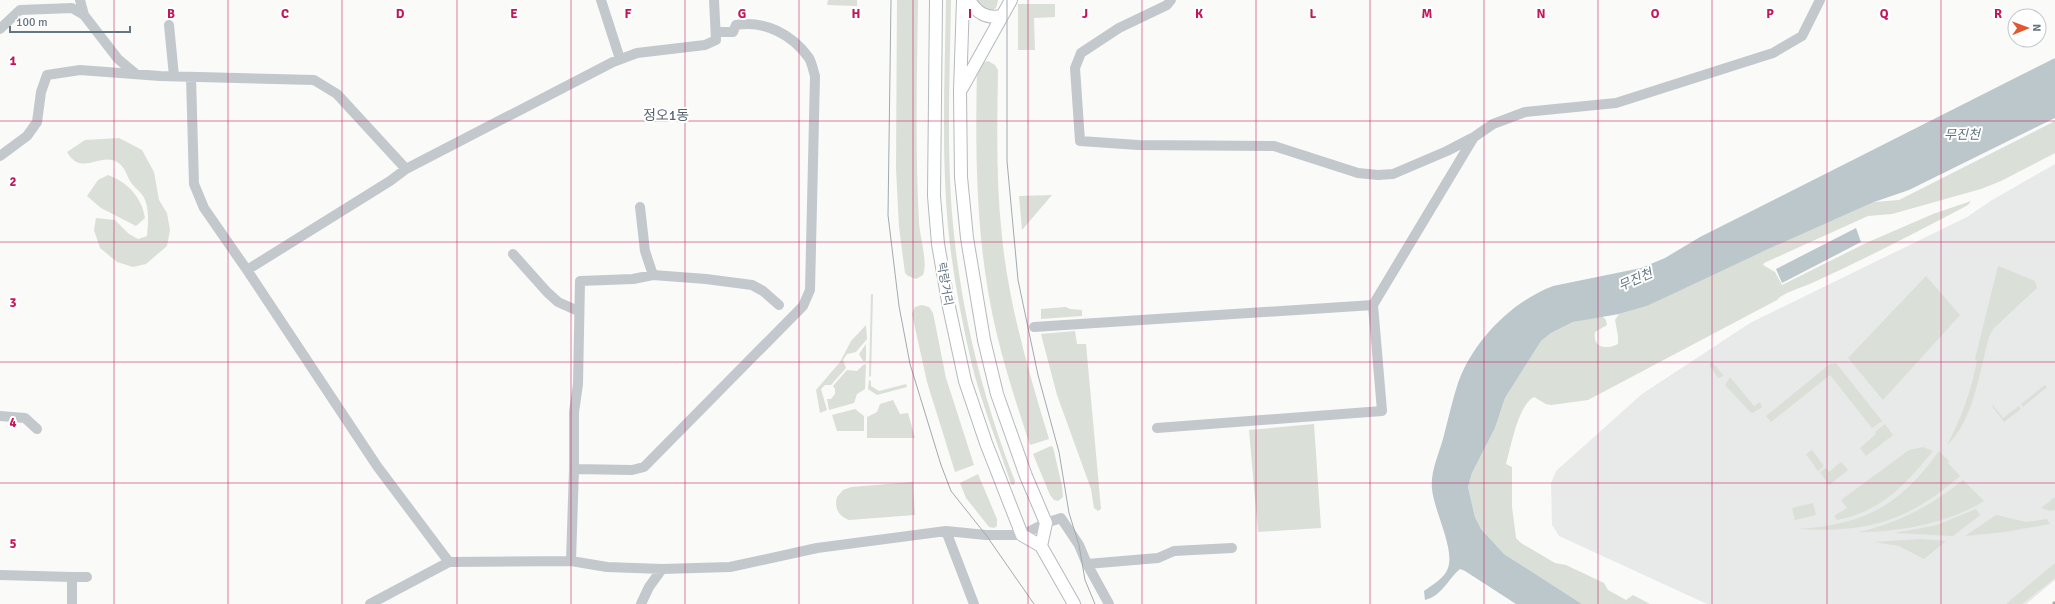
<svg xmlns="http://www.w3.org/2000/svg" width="2055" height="604" font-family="Signika,'Noto Sans KR',sans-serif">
<rect width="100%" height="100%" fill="#fafaf8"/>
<path fill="#e8e9e9" d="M2055 164V580L2026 604H1707L1559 536 1552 525 1551 483 1556 471 1642 394 1750 323 1967 217 1992 200Z"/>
<path fill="#dadfd7" d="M828 0H857V6L827 5Z
M897 0H918C917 74 915 149 919 223 920 237 928 263 923 275L916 279 908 276 905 273 899 227 896 169Z
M946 0H951C950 66 947 133 951 199 957 295 980 392 1015 481L1014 485 1011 484C998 443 981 403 971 361 959 308 949 254 946 200 942 133 945 66 946 0Z
M977 0H998V1L996 8 989 12 978 6Z
M1018 4H1055V17L1034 18 1035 50H1018Z
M988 61 995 65 998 70C997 126 996 182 1002 237 1009 306 1029 373 1049 439L1030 445C1018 409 1006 372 997 335 976 248 975 159 977 70L981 63Z
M2055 121V153L2001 181 1981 189 1892 214 1868 216 1764 263 1763 265 1775 272 1782 285 1866 243 1933 214 1971 201 1968 205C1917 232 1865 259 1812 283 1803 287 1782 293 1777 300L1588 400 1551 405 1546 404 1534 397C1518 405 1511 447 1506 464L1512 467V507L1516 538 1521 543 1555 563 1566 565 1604 583 1608 590 1626 600 1633 595 1650 604H1582L1504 554 1481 529 1475 517 1468 487 1472 473 1495 428 1505 398 1541 341 1551 333 1573 322 1602 316 1606 320 1607 325 1595 332C1592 348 1607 350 1618 344V336L1615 320 1619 314 1647 306 1734 264 1874 202 1899 200Z
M119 138 142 150 154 172 159 200 167 213 170 230 167 246 146 264 133 267 117 262 100 248 94 230 96 218 115 220 129 234 138 239 147 236C148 223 150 208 143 196 139 190 132 186 129 179 126 173 124 166 117 162 100 152 81 177 67 152L85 140Z
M108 175C127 182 142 197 145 218L136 226 101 208 87 196 98 180Z
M1052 195 1022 230 1019 196Z
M1998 266 2035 281 2037 288 1993 329 1989 337C1980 369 1973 423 1947 445 1962 417 1971 391 1977 361L1975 359Z
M1926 276 1960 315 1883 400 1848 358Z
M871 294H873L871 376 869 377Z
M922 305 929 307 933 313 946 378 974 465 955 472 927 382 912 314 915 307Z
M1066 307 1070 309 1082 310V316L1041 319V309Z
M866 325 867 339 856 352 847 354 843 360 846 368 831 385H825L821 389 827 410 820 413 816 390 840 362 851 341Z
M1075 331 1077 344H1086L1101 509 1098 511 1094 508 1091 489 1057 395 1041 334Z
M866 344V361H863L859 354Z
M1712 362 1724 376 1718 378 1709 365Z
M1836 363 1882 421 1872 428 1830 375 1771 422 1766 416 1830 364Z
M866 364 865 389 857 394 854 403 829 410 827 399H831L835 394V389L833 386 847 370 857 371 863 365Z
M1730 377 1754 406 1760 402 1762 407 1753 413 1750 412 1725 385Z
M869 380 871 381V386L879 391 906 384 907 387 877 395 868 389Z
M2045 385 2047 387 2023 407 2021 404Z
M893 400 900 414 908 413 915 438H867V417L877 412 880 404Z
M1993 405 2003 418 2019 406 2021 409 2004 422 1992 406Z
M855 409 864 416V431H837L832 415Z
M1314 424 1321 528 1258 532 1249 430Z
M1885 424 1893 435 1866 456 1860 448 1876 434 1875 432Z
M1051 446 1053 447 1062 486 1063 497 1058 501 1054 500 1050 495 1033 454Z
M1923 447 1933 451C1905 485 1882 511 1837 520L1834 516 1847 508 1841 500 1909 450Z
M1812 450 1824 466 1818 471 1806 454Z
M1939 451 1949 461 1948 463 1960 476C1907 522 1866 533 1798 529 1863 525 1900 506 1939 451Z
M1841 462 1848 470 1829 485 1820 472 1826 468 1829 472Z
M978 474 997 519V526L994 528 989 527 966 498 960 483Z
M1963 480 1984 501C1948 523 1901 532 1859 532 1899 523 1932 505 1963 480Z
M913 482 915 515 849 520C838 516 834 507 837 497L843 490 851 487Z
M2055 497V510L2050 511 2041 508Z
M1813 503 1816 515 1795 520 1792 508Z
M1976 509 1980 515 1953 536 1895 533 1937 525Z
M1996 515 2026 522 2047 519 2050 524 2005 532 1965 536Z
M1922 539 1946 541 1924 559 1899 546 1874 542Z
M2055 563V578L2022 604H2006Z"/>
<path fill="#bbc7cb" d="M2055 58V118L1909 190 1874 202 1766 250 1647 306 1619 314 1573 322 1551 333 1541 341 1505 398 1495 428 1472 473 1468 487 1475 517 1481 529 1504 554 1582 604H1516L1465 571 1460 569C1448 579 1442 596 1425 600L1424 591C1432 585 1445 578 1448 568 1455 549 1434 511 1432 489 1430 473 1439 453 1443 439 1448 420 1452 401 1458 383 1473 341 1511 302 1553 286L1641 268 1665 258 1700 237Z
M1856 228 1861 242 1782 283 1776 269Z"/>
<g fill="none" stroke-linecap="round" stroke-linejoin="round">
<g stroke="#b5babe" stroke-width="14">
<path id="major" d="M936 0 934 196 938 244 949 307 965 381 986 443 1022 535 1041 546 1074 604
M963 0 960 91 961 177 967 238 984 340 997 394 1026 476 1046 523 1041 546
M969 0C977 13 986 19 1002 16
M962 88 1011 0"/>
</g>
<path stroke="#c3c8cc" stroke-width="10" d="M80 0 84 15
M601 0 620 59
M1171 0 1167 5 1119 28 1081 53 1075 68 1080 141 1138 145 1274 146 1358 173 1378 175 1393 174 1447 151 1472 138
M169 25 174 76
M0 29 20 10 72 8 84 15 118 59 136 74
M191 77 194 184 204 208 247 270
M0 156 27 136 37 122 41 92 47 75 80 70 160 76 314 80 337 94 406 169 613 62 637 53 705 45 716 40 714 0
M406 169 390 181 247 270 377 466 449 562
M640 207 645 251 653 275
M513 254 547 292 558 302 578 311
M1034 327 1373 305
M0 416 25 418 37 429
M1157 428 1382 411 1373 305 1474 137 1493 124 1525 112 1616 103 1773 53 1802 36 1820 0
M574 469V412L578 384 580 281 633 279 653 275 706 279 752 285 763 291 779 305
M946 531 974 604
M571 561 574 469 632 470 644 467 803 306 810 290 815 76C813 70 812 63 809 58 792 34 764 20 736 25L733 32H716
M1087 564 1109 604
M0 575 72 577V604
M72 577H87
M370 604 449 562 571 561 607 567 662 569 730 567 817 548 946 531 986 535H1022L1046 523 1061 518 1079 545 1087 564 1158 558 1174 551 1232 548
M641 604 649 587 662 569"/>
<use href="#major" stroke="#fff" stroke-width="12"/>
<path stroke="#a2aab0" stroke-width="1" d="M891 0 888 215 899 306 910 364 941 465 951 491 986 535 1034 604
M1007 0V161L1018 280 1038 375 1059 452 1069 513 1079 545 1085 580 1095 604"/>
<path stroke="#a2aab0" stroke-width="2.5" stroke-dasharray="6 3" stroke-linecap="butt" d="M2053 604 2055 602"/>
</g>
<path fill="none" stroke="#c2185b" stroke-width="1" stroke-opacity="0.55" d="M114 0V604M228 0V604M342 0V604M457 0V604M571 0V604M685 0V604M799 0V604M913 0V604M1028 0V604M1142 0V604M1256 0V604M1370 0V604M1484 0V604M1598 0V604M1712 0V604M1827 0V604M1941 0V604M0 121H2055M0 242H2055M0 362H2055M0 483H2055"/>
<g text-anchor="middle" stroke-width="4" stroke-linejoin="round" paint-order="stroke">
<g font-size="12" fill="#657683" stroke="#fff">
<text transform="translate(945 284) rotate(80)" y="4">락랑거리</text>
</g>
<g font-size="13" font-style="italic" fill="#60757c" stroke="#fff">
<text x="1962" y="139">무진천</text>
<text transform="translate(1635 279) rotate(-24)" y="5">무진천</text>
</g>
<g font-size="14" fill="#57646e" stroke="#fff">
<text x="666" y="120">정오1동</text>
</g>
</g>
<g font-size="13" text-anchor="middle" font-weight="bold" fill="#c2185b" stroke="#fff" stroke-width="4" stroke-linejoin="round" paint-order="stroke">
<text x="171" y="18">B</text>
<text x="285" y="18">C</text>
<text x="400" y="18">D</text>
<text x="514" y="18">E</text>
<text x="628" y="18">F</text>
<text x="742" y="18">G</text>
<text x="856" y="18">H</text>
<text x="970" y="18">I</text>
<text x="1085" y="18">J</text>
<text x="1199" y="18">K</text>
<text x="1313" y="18">L</text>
<text x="1427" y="18">M</text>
<text x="1541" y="18">N</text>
<text x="1655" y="18">O</text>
<text x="1770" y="18">P</text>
<text x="1884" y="18">Q</text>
<text x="1998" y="18">R</text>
<text x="13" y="65">1</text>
<text x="13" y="186">2</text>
<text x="13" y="307">3</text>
<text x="13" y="427">4</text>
<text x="13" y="548">5</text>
</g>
<g transform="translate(2027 28) rotate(89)"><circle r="19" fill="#ffffff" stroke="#c1c8cd"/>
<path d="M0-3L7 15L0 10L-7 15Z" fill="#e4572e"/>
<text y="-6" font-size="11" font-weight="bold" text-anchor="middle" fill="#657683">N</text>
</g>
<path d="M10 26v6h120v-6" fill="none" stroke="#657683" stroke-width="2"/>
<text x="16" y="26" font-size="12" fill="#657683" stroke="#ffffff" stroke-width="3" paint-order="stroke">100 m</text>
</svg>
